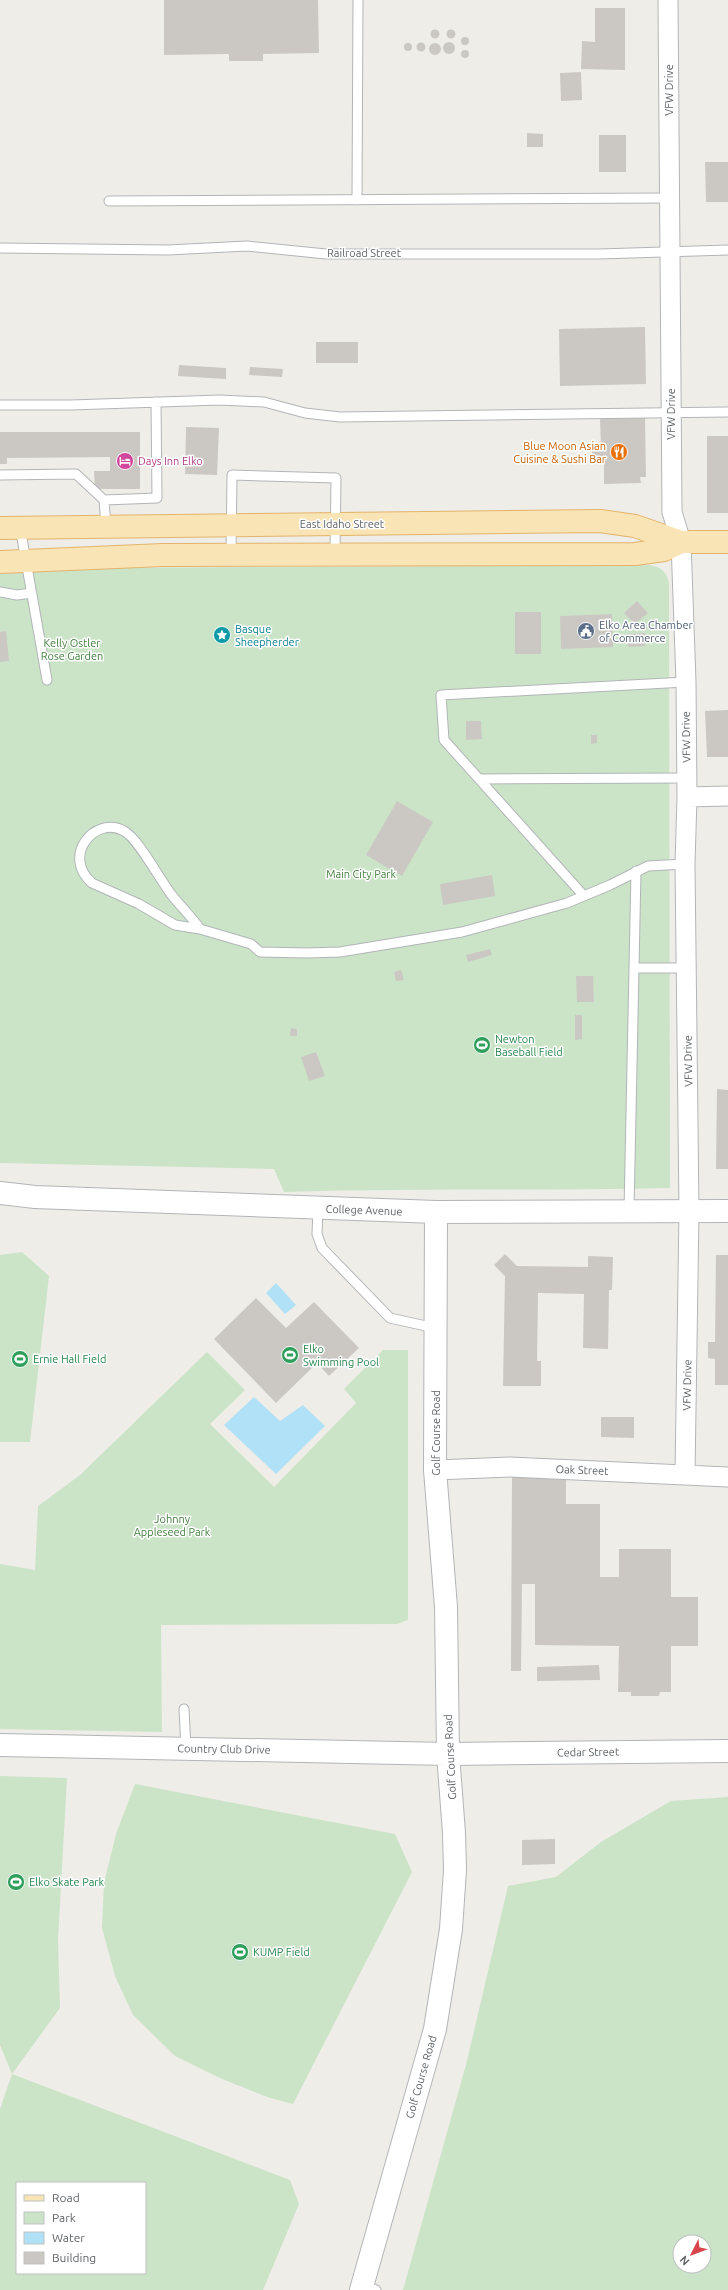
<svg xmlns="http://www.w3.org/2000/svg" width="728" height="2290" font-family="Ubuntu,sans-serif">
<rect width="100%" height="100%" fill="#efede8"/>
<path fill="#cbe4c7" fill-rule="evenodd" d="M649 565C661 566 668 573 669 585L670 1188C541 1191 413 1188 284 1192L274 1169 0 1163V572L76 568Z
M22 1252 49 1276 30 1442H0V1255Z
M383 1350H408V1620L397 1624 161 1625 162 1732 0 1729V1564L35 1570 38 1506 80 1475 207 1352 245 1390 210 1424 274 1487 356 1403 344 1389Z
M0 1776 67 1778 58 1940 60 2008 12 2074 290 2180 299 2204 263 2290H0V2109L12 2074 0 2045ZM17 2183H145V2273H17Z
M135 1784 395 1834 412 1872 293 2104 270 2098 222 2079 175 2056 133 2015 115 1976 102 1928 104 1883 116 1834Z
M728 1797V2290H403L467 2061 508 1886 556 1877 601 1842 671 1801ZM680 2242H704V2266H680Z"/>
<path fill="#b0e1f7" d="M276 1283 296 1305 285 1314 266 1293Z
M254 1397 280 1421 303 1405 325 1426 276 1474 224 1425Z"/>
<path fill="#cbc8c4" d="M164 0H318L319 53 263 54V61H229V54L164 55Z
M595 8H625V70L581 69 582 41 595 42Z
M446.5 34a4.5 4.5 0 1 1 9 0a4.5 4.5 0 1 1-9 0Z
M430.5 34a4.5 4.5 0 1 1 9 0a4.5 4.5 0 1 1-9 0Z
M461 41a4 4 0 1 1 8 0a4 4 0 1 1-8 0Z
M443 48a6 6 0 1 1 12 0a6 6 0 1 1-12 0Z
M429 49a6 6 0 1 1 12 0a6 6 0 1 1-12 0Z
M416.5 47a4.5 4.5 0 1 1 9 0a4.5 4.5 0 1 1-9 0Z
M404 47a4 4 0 1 1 8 0a4 4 0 1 1-8 0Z
M461 54a4 4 0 1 1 8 0a4 4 0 1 1-8 0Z
M581 72 582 100 561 101 560 73Z
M527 133 543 134V147H527Z
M599 135H626V172H599Z
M705 162H728V202H706Z
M645 327 646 384 560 386 559 329Z
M316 342H358V363H316Z
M179 365 226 368V379L178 376Z
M250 367 283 369 282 377 249 375Z
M645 418 646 477H640L641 483 604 484V464H598V457H592V447H601L600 419Z
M186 427 219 428 217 475 185 474Z
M0 432H140V489H95L94 471H110V457L7 458V464H0Z
M707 436H728V513H707Z
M637 601 648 613 635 624 624 613Z
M515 612H541V654H515Z
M612 614 613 647 561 649 560 616Z
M6 631 9 661 0 662V632Z
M645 633V646L628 647 627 634Z
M728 710V757H707L705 711Z
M466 721H481L482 739 466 740Z
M591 735H597V743L591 744Z
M397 801 433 822 402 876 366 855Z
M492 875 495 896 443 905 440 884Z
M490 949 492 955 468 962 466 955Z
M401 970 404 980 396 981 394 972Z
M576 976H593L594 1002H577Z
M575 1015H582V1039L575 1040Z
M291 1028 297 1029V1036H290Z
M316 1052 325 1076 309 1081 301 1057Z
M717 1089 728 1090V1169H716Z
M505 1254 517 1266 588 1267V1256L613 1257 612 1290H609L608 1349 583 1348 584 1294 538 1293 537 1361H541V1386H503L505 1276 494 1265Z
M716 1255H728V1385H715V1359L708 1358V1342H715Z
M256 1298 286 1328 314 1302 359 1348 329 1376 317 1363 276 1403 214 1339Z
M601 1417H634V1438L601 1437Z
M512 1477H566V1504H600V1577H619V1549H671V1597H698V1646H671V1692H660L659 1696H631V1692H618L619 1646 535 1645V1584H522L521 1671H511Z
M599 1665 600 1680 537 1681V1667Z
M555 1839V1864L522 1865V1840Z"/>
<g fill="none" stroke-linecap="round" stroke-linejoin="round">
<g stroke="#b2b5b8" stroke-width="11">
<path id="service" d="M357 200 358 0
M109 201 670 198
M0 248 168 250 247 246 326 254H599L728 250
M0 405H71L220 400 264 402 305 413 340 417 728 412
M0 475 76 474 104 500 106 526
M104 500 157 498 156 402
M20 527 47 680
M231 555 232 475 336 478 335 554
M0 592 17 595 31 593
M479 779 687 778
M584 896 444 740 441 695 686 682
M200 929C191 916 180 906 171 894 160 880 138 838 124 831 95 815 61 856 92 883L139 904 175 925 200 929 251 944 260 952 307 953 340 952 462 932 567 903 610 885 648 866 685 864
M634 968H686
M318 1208 317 1234 322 1248 390 1318 435 1328
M629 1211 636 871
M184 1709 186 1749
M363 2285 376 2290"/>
</g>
<g stroke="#b2b5b8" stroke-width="21">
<path id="minor" d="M668 0 672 512 681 542 686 682 687 797 685 864 689 1211 685 1475
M687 797 728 796
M435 1470 510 1467 728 1477"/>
</g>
<g stroke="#b2b5b8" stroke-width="24">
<path id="tertiary" d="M0 1193 35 1197 436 1212 728 1211
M0 1745 448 1754 728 1751
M361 2290 435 2029 451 1929 455 1870 454 1833 448 1754 446 1607 435 1470 436 1212"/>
</g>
<g stroke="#e4b36b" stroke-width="24">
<path id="primary" d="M0 528 600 521 635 526 681 542H728
M0 562 163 555 635 554 664 550 681 542"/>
</g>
<use href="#service" stroke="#fff" stroke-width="9"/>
<use href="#minor" stroke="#fff" stroke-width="19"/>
<use href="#tertiary" stroke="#fff" stroke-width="22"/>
<use href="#primary" stroke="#f8e4b4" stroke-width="22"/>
</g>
<defs>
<g id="restaurant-disc" transform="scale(0.9)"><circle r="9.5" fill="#e8710a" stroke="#fff"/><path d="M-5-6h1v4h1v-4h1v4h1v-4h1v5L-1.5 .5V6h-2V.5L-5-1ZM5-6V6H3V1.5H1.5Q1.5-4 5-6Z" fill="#fff"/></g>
<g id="hotel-disc" transform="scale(0.9)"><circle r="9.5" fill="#d1479c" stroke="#fff"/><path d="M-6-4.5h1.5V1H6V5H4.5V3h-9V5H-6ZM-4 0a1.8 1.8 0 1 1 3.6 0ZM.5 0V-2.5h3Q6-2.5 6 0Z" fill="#fff"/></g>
<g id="civic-disc" transform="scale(0.9)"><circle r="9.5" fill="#5c6f8a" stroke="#fff"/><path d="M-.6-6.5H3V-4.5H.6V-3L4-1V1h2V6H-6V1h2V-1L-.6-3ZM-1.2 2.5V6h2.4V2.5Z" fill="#fff"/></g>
<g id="sight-disc" transform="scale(0.9)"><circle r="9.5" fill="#0f9aa8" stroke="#fff"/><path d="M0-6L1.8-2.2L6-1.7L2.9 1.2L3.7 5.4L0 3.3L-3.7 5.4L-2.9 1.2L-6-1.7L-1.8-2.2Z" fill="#fff"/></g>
<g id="stadium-disc" transform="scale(0.9)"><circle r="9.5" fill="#2e9e5b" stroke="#fff"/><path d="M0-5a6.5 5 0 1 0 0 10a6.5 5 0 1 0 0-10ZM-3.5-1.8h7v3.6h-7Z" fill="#fff"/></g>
</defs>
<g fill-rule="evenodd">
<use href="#restaurant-disc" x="619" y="452"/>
<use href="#hotel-disc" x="125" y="461"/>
<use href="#civic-disc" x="586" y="631"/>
<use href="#sight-disc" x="222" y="635"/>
<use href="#stadium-disc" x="482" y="1045"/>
<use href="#stadium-disc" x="290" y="1355"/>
<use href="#stadium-disc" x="20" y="1359"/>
<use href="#stadium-disc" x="16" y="1882"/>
<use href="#stadium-disc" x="240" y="1952"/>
</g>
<g text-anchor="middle" stroke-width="3" stroke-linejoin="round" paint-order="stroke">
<g font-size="11" fill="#5f6366" stroke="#fff">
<text transform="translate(669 90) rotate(-90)" y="4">VFW Drive</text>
<text x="364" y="257">Railroad Street</text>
<text transform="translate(671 414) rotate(-90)" y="4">VFW Drive</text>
<text x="342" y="528">East Idaho Street</text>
<text transform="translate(686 737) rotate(-91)" y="4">VFW Drive</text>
<text transform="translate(688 1061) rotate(-91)" y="4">VFW Drive</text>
<text transform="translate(364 1210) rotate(2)" y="4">College Avenue</text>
<text transform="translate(687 1385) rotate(-89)" y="4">VFW Drive</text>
<text transform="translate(436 1433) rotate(-90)" y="4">Golf Course Road</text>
<text transform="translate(582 1470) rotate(2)" y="4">Oak Street</text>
<text transform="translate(224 1749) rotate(1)" y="4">Country Club Drive</text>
<text transform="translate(588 1752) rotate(-1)" y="4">Cedar Street</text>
<text transform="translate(450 1757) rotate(-93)" y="4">Golf Course Road</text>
<text transform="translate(421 2077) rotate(-74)" y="4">Golf Course Road</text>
</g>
<g font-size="11" fill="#c56008" stroke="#fff" text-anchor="end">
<text x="606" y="450">Blue Moon Asian<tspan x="606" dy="13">Cuisine &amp; Sushi Bar</tspan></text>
</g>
<g font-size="11" fill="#b23c85" stroke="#fff" text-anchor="start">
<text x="138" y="465">Days Inn Elko</text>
</g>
<g font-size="11" fill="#4e5e75" stroke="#fff" text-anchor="start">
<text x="599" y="629">Elko Area Chamber<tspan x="599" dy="13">of Commerce</tspan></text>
</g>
<g font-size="11" fill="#0d838f" stroke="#fff" text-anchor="start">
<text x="235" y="633">Basque<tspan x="235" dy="13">Sheepherder</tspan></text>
</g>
<g font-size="11" fill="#427f3d" stroke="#fff">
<text x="72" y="647">Kelly Ostler<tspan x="72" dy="13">Rose Garden</tspan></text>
<text x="361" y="878">Main City Park</text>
<text x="172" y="1523">Johnny<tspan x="172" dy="13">Appleseed Park</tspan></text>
</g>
<g font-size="11" fill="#27864d" stroke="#fff" text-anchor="start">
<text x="495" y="1043">Newton<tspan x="495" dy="13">Baseball Field</tspan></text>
<text x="303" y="1353">Elko<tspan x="303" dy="13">Swimming Pool</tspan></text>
<text x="33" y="1363">Ernie Hall Field</text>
<text x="29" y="1886">Elko Skate Park</text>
<text x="253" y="1956">KUMP Field</text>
</g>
</g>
<rect x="16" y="2182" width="130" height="92" fill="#ffffff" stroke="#bfc1c2"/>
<rect x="24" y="2195" width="20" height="6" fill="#f8e4b4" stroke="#bfc1c2"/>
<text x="52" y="2202" font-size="12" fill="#5f6366">Road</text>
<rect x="24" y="2212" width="20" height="12" fill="#cbe4c7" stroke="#bfc1c2"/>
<text x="52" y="2222" font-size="12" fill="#5f6366">Park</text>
<rect x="24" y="2232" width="20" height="12" fill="#b0e1f7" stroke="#bfc1c2"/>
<text x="52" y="2242" font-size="12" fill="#5f6366">Water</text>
<rect x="24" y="2252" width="20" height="12" fill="#cbc8c4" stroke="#bfc1c2"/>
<text x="52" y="2262" font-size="12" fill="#5f6366">Building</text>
<g transform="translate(692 2254) rotate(228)"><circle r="19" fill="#ffffff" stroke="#bfc1c2"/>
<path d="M0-3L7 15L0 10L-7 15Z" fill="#d9444c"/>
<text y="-6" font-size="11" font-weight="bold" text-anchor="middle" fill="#5f6366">N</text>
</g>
</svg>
